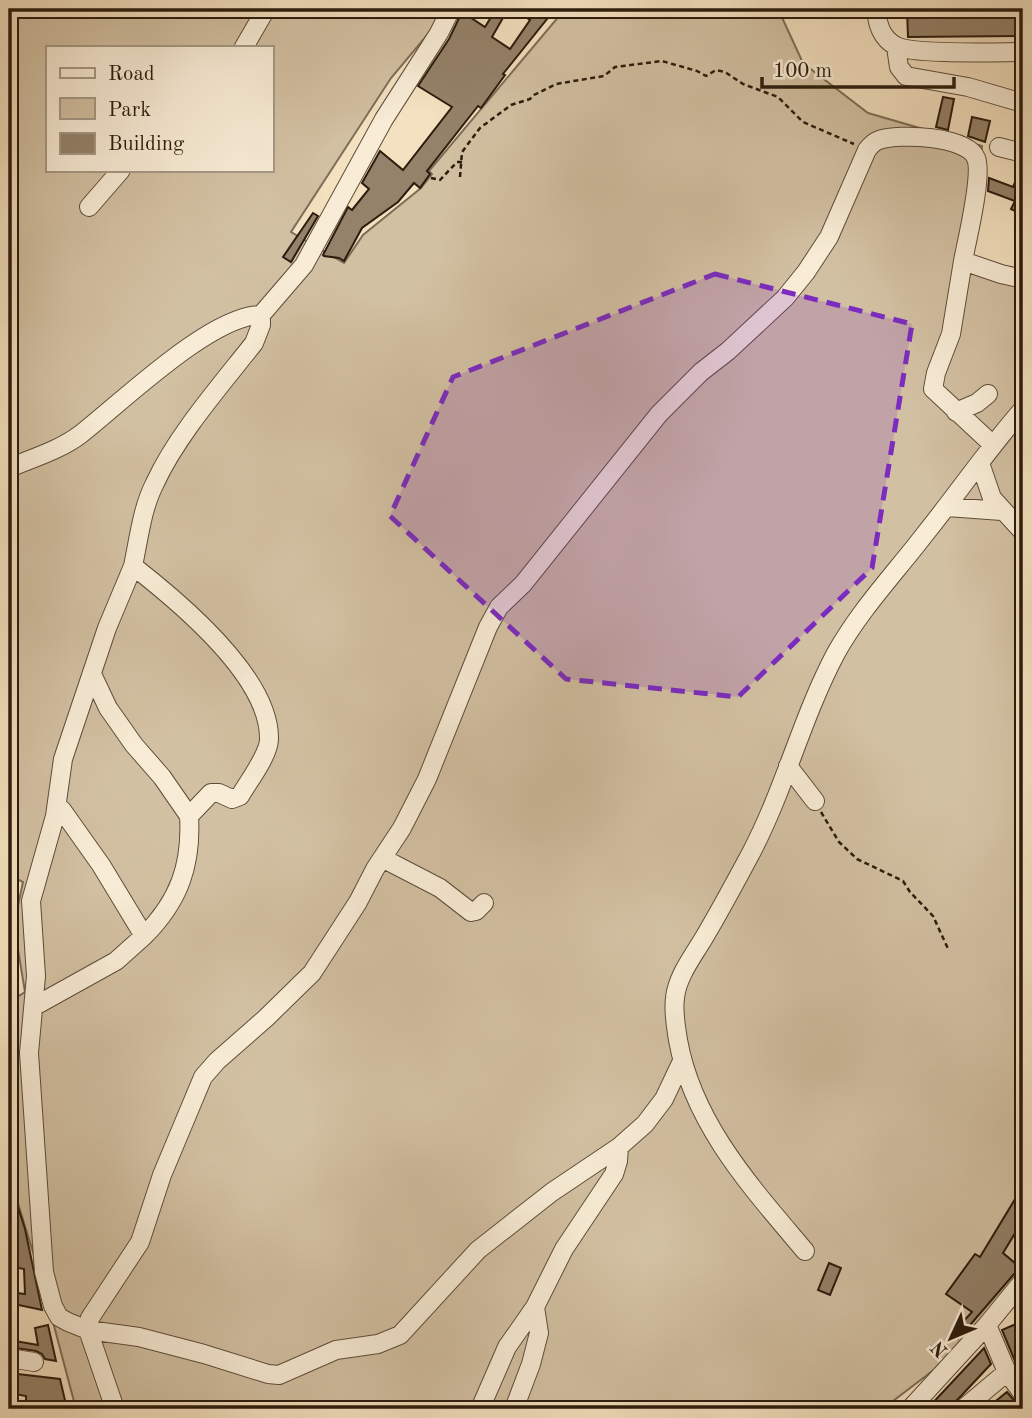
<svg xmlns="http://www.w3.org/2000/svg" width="1032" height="1418" font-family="'Old Standard TT',serif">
<rect width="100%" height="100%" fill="#f4e1c0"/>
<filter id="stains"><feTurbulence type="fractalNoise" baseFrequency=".00286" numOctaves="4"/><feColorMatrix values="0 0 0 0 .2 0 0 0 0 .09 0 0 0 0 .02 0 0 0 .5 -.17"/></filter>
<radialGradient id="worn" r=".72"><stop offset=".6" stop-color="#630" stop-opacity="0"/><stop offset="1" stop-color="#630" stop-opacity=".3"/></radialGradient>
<path fill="#d2c0a2" stroke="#7e6e58" stroke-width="2" fill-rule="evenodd" d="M9 9H443L439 21 391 78 291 232 344 263 363 235 421 188 432 174 429 171 565 9H768L780 13 803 63 868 113 982 146 972 260 1023 277V1272L960 1350 889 1404 850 1409H76L44 1288 9 1174V1015H13L14 999 25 992 14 925 23 882 9 875ZM47 47H271V170H47Z"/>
<path fill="#94826a" stroke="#2b1c0d" stroke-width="2" d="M496 9H508L492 37 510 49 530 20 513 9H555L503 74 505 75 481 108 478 106 427 171 430 174 420 188 414 183 398 202 362 228 344 261 339 258 324 256 323 255 348 207 352 210 369 189 362 183 380 151 403 170 452 107 418 86 449 39 462 12 485 27Z
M907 9H1023V36L908 37Z
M943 97 954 99 948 130 936 127Z
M972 117 990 121 985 142 968 136Z
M1023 164V215L1011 209 1015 201 988 191 989 178 1013 187Z
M313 213 318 216 291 262 283 257Z
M9 1185H11L25 1229 42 1310 9 1303V1292L25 1294 24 1269 9 1266Z
M1023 1186V1220L1003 1253 1022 1269 1014 1274 958 1339 952 1334 972 1312 946 1294 975 1254 980 1257Z
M829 1263 841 1268 830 1295 818 1290Z
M1023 1321V1375L1017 1366 1002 1330Z
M48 1325 56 1361 45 1359 42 1354 36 1351 9 1347V1340L38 1345 35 1328Z
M984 1348 991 1364 961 1396 948 1409H927Z
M9 1373 60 1379 67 1409H50L49 1406 26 1403V1396L9 1393Z
M1007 1392 1021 1409H986Z"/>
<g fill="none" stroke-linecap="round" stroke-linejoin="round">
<g stroke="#5d4d3a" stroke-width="20">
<path id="minor" d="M877 9C876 23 882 39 896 46 913 55 999 52 1023 52
M244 47 266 9
M896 47 899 67 906 76 968 87 1023 103
M999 147 1023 153
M89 207 121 170
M963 261 951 334 936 373 933 389 993 445
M956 412 977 403 988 394
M980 463 992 498 1023 532
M9 468C33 458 60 450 81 434 122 402 211 315 261 315L304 265 384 119 439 33 451 9
M947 507 1002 511
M133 566C139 538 142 508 155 483 177 435 221 385 254 343L261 325V315
M92 674 108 708 120 725 134 745 162 777 189 816 211 793H219L232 799 240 796C248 782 269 755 269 739 270 677 178 601 133 566L107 628 63 759 55 816 31 901 36 976 29 1053 44 1272 53 1306 59 1317 68 1322 88 1330 139 1337 204 1354 268 1374 279 1375 336 1350 378 1344 400 1335 478 1250 552 1192 619 1147 645 1124 664 1099 682 1061
M788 766 815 801
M382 858 440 888 471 912 476 911 484 903
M144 936C179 901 192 865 189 816
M35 1006 116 961 144 936 101 865 62 810 57 806
M805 1251C752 1188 693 1124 678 1040 676 1027 673 1012 675 998 677 976 694 955 705 936 721 909 736 881 751 853 785 788 802 717 836 653 860 610 895 573 925 534 958 493 988 449 1023 409
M987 1325 1007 1372 1023 1394
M9 1358 34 1362
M115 1409 88 1330 90 1318 140 1242 162 1175 203 1077 217 1061 266 1018 312 973 358 902 375 869 402 828 427 779 488 627 499 607 523 584 659 414 701 372 728 351 785 298 806 272 829 237 867 150C870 146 873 142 879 140 899 133 967 136 976 158 983 175 967 240 963 261L1001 274 1023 279
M480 1409 507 1347 535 1307
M514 1409 531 1364 539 1333 535 1307 564 1249 614 1174 618 1161 619 1147
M910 1409 987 1325 1023 1281
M963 1409 1007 1372"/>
</g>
<path stroke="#2b1c0d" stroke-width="2.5" stroke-dasharray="5 3.5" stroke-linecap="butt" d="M460 177 462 152 480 128 511 105 530 99 534 95 556 84 604 76 615 67 662 61 697 71 706 76 716 70 725 72 743 84 778 97 803 122 854 144
M431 178 440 180 457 162H462
M821 812 839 842 857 859 903 881 910 892 933 916 949 951"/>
<use href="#minor" stroke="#f8ecd6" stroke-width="18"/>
</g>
<path fill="#7b2cbf" fill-opacity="0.2" stroke="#7b2cbf" stroke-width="5" stroke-dasharray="14 9" stroke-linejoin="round" d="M715 274 912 324 872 568 738 697 566 679 390 516 453 377Z"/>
<rect width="1032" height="1418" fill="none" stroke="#f4e1c0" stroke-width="35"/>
<rect x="10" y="10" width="1011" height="1397" fill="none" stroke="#2b1c0d" stroke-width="3.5"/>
<rect x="18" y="18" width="997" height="1383" fill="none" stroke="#2b1c0d" stroke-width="2"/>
<rect x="46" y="46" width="228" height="126" fill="#f8ecd6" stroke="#a69986" stroke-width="2"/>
<rect x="60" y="68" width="35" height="10" fill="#f8ecd6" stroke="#a69986" stroke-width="2"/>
<text x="108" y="80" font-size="21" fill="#2b1c0d">Road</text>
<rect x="60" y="98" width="35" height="21" fill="#d2c0a2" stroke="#a69986" stroke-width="2"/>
<text x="108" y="116" font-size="21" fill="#2b1c0d">Park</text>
<rect x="60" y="133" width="35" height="21" fill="#94826a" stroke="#a69986" stroke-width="2"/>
<text x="108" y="150" font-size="21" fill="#2b1c0d">Building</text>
<g transform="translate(951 1338) rotate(226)" stroke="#f8ecd6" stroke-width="5" paint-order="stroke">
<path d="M0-5L12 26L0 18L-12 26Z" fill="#2b1c0d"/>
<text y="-10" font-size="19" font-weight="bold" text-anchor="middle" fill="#2b1c0d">N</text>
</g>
<path d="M762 77v10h192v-10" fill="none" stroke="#2b1c0d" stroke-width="3.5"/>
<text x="773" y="77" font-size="21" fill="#2b1c0d" stroke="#f8ecd6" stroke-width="5" paint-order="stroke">100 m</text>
<rect width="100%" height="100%" filter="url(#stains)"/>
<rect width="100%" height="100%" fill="url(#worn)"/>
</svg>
